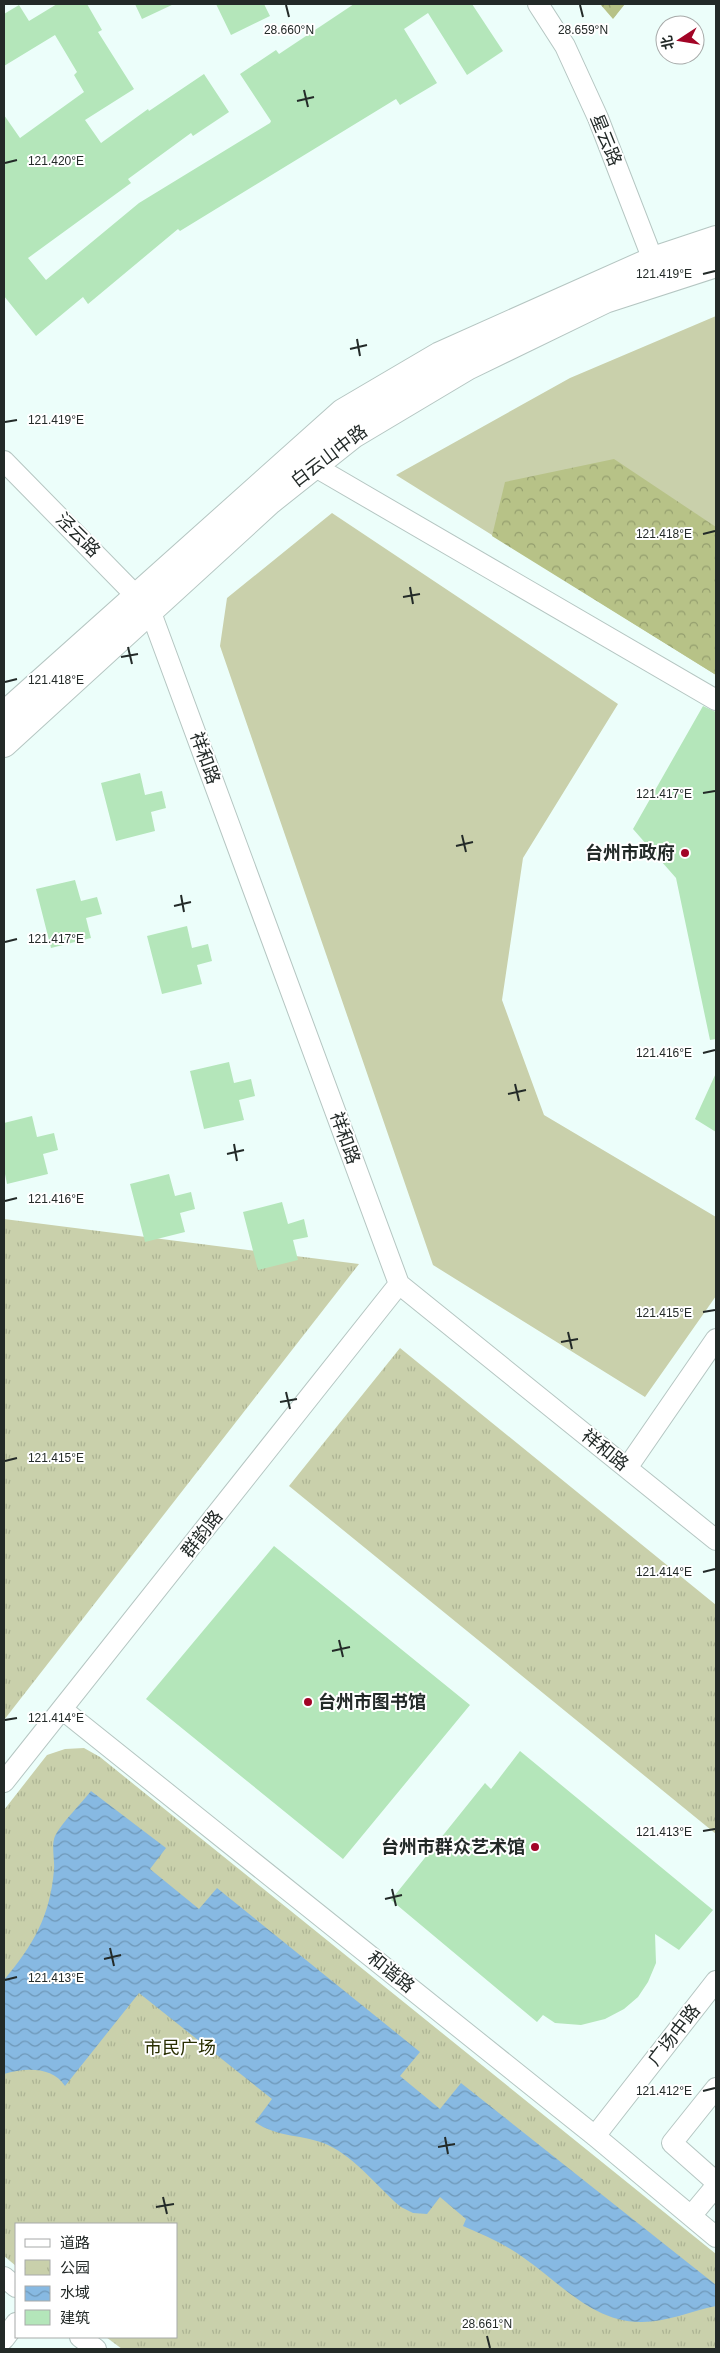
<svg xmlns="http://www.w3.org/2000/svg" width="720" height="2353" font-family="Helvetica,'Noto Sans SC',sans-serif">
<defs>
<pattern id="forest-crowns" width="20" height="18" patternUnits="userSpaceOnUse" patternTransform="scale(1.25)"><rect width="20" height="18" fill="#b7c287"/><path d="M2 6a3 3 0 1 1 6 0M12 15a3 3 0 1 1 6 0" fill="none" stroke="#949e6e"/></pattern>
<pattern id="park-tufts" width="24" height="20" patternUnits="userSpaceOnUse" patternTransform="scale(1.25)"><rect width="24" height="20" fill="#c9d0ab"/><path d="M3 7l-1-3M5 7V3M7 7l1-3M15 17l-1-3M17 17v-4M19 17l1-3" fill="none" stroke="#acb393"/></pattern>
<pattern id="water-waves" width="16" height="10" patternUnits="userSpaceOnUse" patternTransform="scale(1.25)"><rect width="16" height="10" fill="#87b9e2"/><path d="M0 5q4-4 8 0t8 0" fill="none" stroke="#6e97b7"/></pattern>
</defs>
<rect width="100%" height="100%" fill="#ecfefa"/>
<path fill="#c9d0ab" d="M716 316V675L396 475 570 378Z
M332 513 618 704 523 858 502 1000 544 1115 716 1217V1296L645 1397 433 1265 220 646 227 598Z"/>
<path fill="url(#forest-crowns)" d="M600 4H625L613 19Z
M614 459 716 527V675L492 536 505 482Z"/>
<path fill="url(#park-tufts)" d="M4 1219 359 1264 4 1720Z
M400 1348 716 1605V1834L289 1486Z
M84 1748 100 1757 716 2254V2349H122L106 2337H176V2224H16V2266L4 2256V1810L47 1755 65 1749Z"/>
<path fill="url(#water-waves)" d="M91 1791 166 1848 150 1869 199 1909 217 1888 420 2052 400 2076 440 2109 461 2083 716 2285V2306C692 2311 666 2322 642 2322 594 2323 560 2283 524 2258 505 2244 484 2235 463 2226L466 2219 440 2197 427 2214 413 2213 401 2207C377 2187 357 2159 328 2145 304 2134 277 2138 255 2122L272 2099 139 1993 65 2086C52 2066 24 2068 4 2074V1980C33 1945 50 1917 54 1870 55 1861 51 1845 55 1836 62 1822 81 1804 91 1791Z"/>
<path fill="#b4e6ba" d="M57 4H87L102 30 98 32 134 89 85 120 101 143 148 109 149 111 204 74 229 112 193 136 191 133 128 179 131 183 28 258 46 280 139 203 270 123 271 121 240 74 276 50 279 54 354 4H472L503 51 467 75 428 13 404 29 437 83 400 105 396 99 180 231 178 229 88 304 83 297 36 336 4 296V115L20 138 84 92 74 75 77 72 55 35 4 66V14L19 5 29 21Z
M135 4H174L142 19Z
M216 4H264L270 16 231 35Z
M703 706 716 712V1039L710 1040 676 878 633 829Z
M140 773 145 795 162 791 166 808 151 812 155 831 116 841 101 783Z
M75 880 81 901 97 897 102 914 86 918 91 938 51 948 36 889Z
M187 926 192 948 208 944 212 961 197 965 202 984 162 994 147 936Z
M229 1062 234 1083 251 1079 255 1096 239 1100 244 1120 204 1129 190 1071Z
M716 1073V1132L695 1119Z
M32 1116 37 1137 54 1133 58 1150 43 1154 48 1174 7 1184 4 1169V1123Z
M169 1174 175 1196 191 1192 195 1209 180 1213 185 1232 145 1242 130 1184Z
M282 1202 288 1224 304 1219 308 1237 293 1240 298 1260 258 1270 243 1212Z
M274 1546 470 1705 343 1859 146 1699Z
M520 1751 713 1910 679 1950 655 1934 656 1963 648 1982 638 1997 624 2009 605 2019 581 2025 555 2023 543 2015 537 2022 391 1900 485 1783 491 1789Z"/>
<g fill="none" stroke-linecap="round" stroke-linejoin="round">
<g stroke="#b5c6c2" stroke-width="22">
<path id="minor" d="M538 4 565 46 598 118 658 273
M4 461 150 610 399 1284 716 1540
M314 466 716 700
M627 1468 716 1339
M63 1710 595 2136 716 2237
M4 1782 399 1284
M716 2088 672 2143 716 2182
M595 2136 716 1981
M691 2216 716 2186
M4 2277 16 2287
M80 2337 96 2349
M4 2339 16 2323"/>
</g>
<g stroke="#b5c6c2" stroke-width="28">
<path id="major" d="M4 715 343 412 440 355 653 260 716 239
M4 744 270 501 353 435 467 367 605 300 716 264"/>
</g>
<use href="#minor" stroke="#fff" stroke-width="20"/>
<use href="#major" stroke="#fff" stroke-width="26"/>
</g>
<path fill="none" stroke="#232a28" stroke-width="2" d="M286 5 289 17M580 5 583 17M304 90 308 107M297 101 314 97M5 163 17 160M703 274 715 271M357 339 360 356M350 349 367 345M5 422 17 420M703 534 715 531M410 587 413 604M403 597 420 594M128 647 132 664M121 657 138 654M5 682 17 679M703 793 715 791M462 835 466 852M456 846 473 842M181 895 184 912M174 906 191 902M5 942 17 939M703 1053 715 1050M515 1084 519 1101M508 1094 526 1090M234 1144 237 1161M227 1154 244 1150M5 1201 17 1198M703 1312 715 1310M568 1332 572 1349M561 1342 578 1339M286 1392 290 1409M280 1402 297 1399M5 1461 17 1458M703 1572 715 1569M339 1640 343 1657M332 1651 350 1647M5 1720 17 1718M703 1831 715 1829M392 1889 396 1906M385 1899 402 1895M110 1948 114 1966M104 1959 121 1955M5 1980 17 1977M703 2091 715 2088M445 2137 448 2154M438 2147 455 2144M163 2197 167 2214M156 2207 174 2204M487 2336 490 2348"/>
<g fill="#a20426" stroke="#fff" stroke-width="2">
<circle cx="685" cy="853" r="5"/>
<circle cx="308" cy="1702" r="5"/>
<circle cx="535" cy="1847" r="5"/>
</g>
<g text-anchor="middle" stroke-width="4" stroke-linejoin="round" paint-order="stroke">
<g font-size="18" fill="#232a28" stroke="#fff">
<text transform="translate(606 140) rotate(68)" y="6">星云路</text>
<text transform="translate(329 456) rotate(-37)" y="6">白云山中路</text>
<text transform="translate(78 535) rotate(45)" y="6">泾云路</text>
<text transform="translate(205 758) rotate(70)" y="6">祥和路</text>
<text transform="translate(345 1138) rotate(70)" y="6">祥和路</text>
<text transform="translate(605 1450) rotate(39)" y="6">祥和路</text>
<text transform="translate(202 1534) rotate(-52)" y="6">群韵路</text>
<text transform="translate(391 1972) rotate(39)" y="6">和谐路</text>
<text transform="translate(674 2035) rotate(-52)" y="6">广场中路</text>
</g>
<g font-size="18" font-weight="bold" fill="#232a28" stroke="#fff" text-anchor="end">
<text x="675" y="859">台州市政府</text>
<text x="318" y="1708" text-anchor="start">台州市图书馆</text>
<text x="525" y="1853">台州市群众艺术馆</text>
</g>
<g font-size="18" fill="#282e00" stroke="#fff">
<text x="180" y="2054">市民广场</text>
</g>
</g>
<g font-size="12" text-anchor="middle" fill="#232a28" stroke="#fff" stroke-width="4" stroke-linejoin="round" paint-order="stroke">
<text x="289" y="34">28.660°N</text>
<text x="583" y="34">28.659°N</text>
<text x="56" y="165">121.420°E</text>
<text x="664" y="278">121.419°E</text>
<text x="56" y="424">121.419°E</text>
<text x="664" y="538">121.418°E</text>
<text x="56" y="684">121.418°E</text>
<text x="664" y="798">121.417°E</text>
<text x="56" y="943">121.417°E</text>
<text x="664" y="1057">121.416°E</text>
<text x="56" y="1203">121.416°E</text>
<text x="664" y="1317">121.415°E</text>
<text x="56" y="1462">121.415°E</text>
<text x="664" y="1576">121.414°E</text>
<text x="56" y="1722">121.414°E</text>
<text x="664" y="1836">121.413°E</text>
<text x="56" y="1982">121.413°E</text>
<text x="664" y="2095">121.412°E</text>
<text x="487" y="2328">28.661°N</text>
</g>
<rect width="720" height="2353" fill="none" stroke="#232a28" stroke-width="10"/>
<rect x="15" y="2223" width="162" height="115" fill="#ffffff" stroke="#a7aaa9"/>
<rect x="25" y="2239" width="25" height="8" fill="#ffffff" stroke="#a7aaa9"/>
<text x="60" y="2248" font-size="15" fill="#232a28">道路</text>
<rect x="25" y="2260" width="25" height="15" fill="url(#park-tufts)" stroke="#a7aaa9"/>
<text x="60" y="2273" font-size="15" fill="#232a28">公园</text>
<rect x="25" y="2286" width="25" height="15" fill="url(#water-waves)" stroke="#a7aaa9"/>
<text x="60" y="2298" font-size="15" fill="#232a28">水域</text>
<rect x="25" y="2310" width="25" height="15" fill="#b4e6ba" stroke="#a7aaa9"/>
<text x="60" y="2323" font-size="15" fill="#232a28">建筑</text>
<g transform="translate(680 40) rotate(258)"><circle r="24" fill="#ffffff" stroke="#a7aaa9"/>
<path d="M0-4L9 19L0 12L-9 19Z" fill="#a20426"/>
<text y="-8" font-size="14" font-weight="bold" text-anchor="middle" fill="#232a28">北</text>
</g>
</svg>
